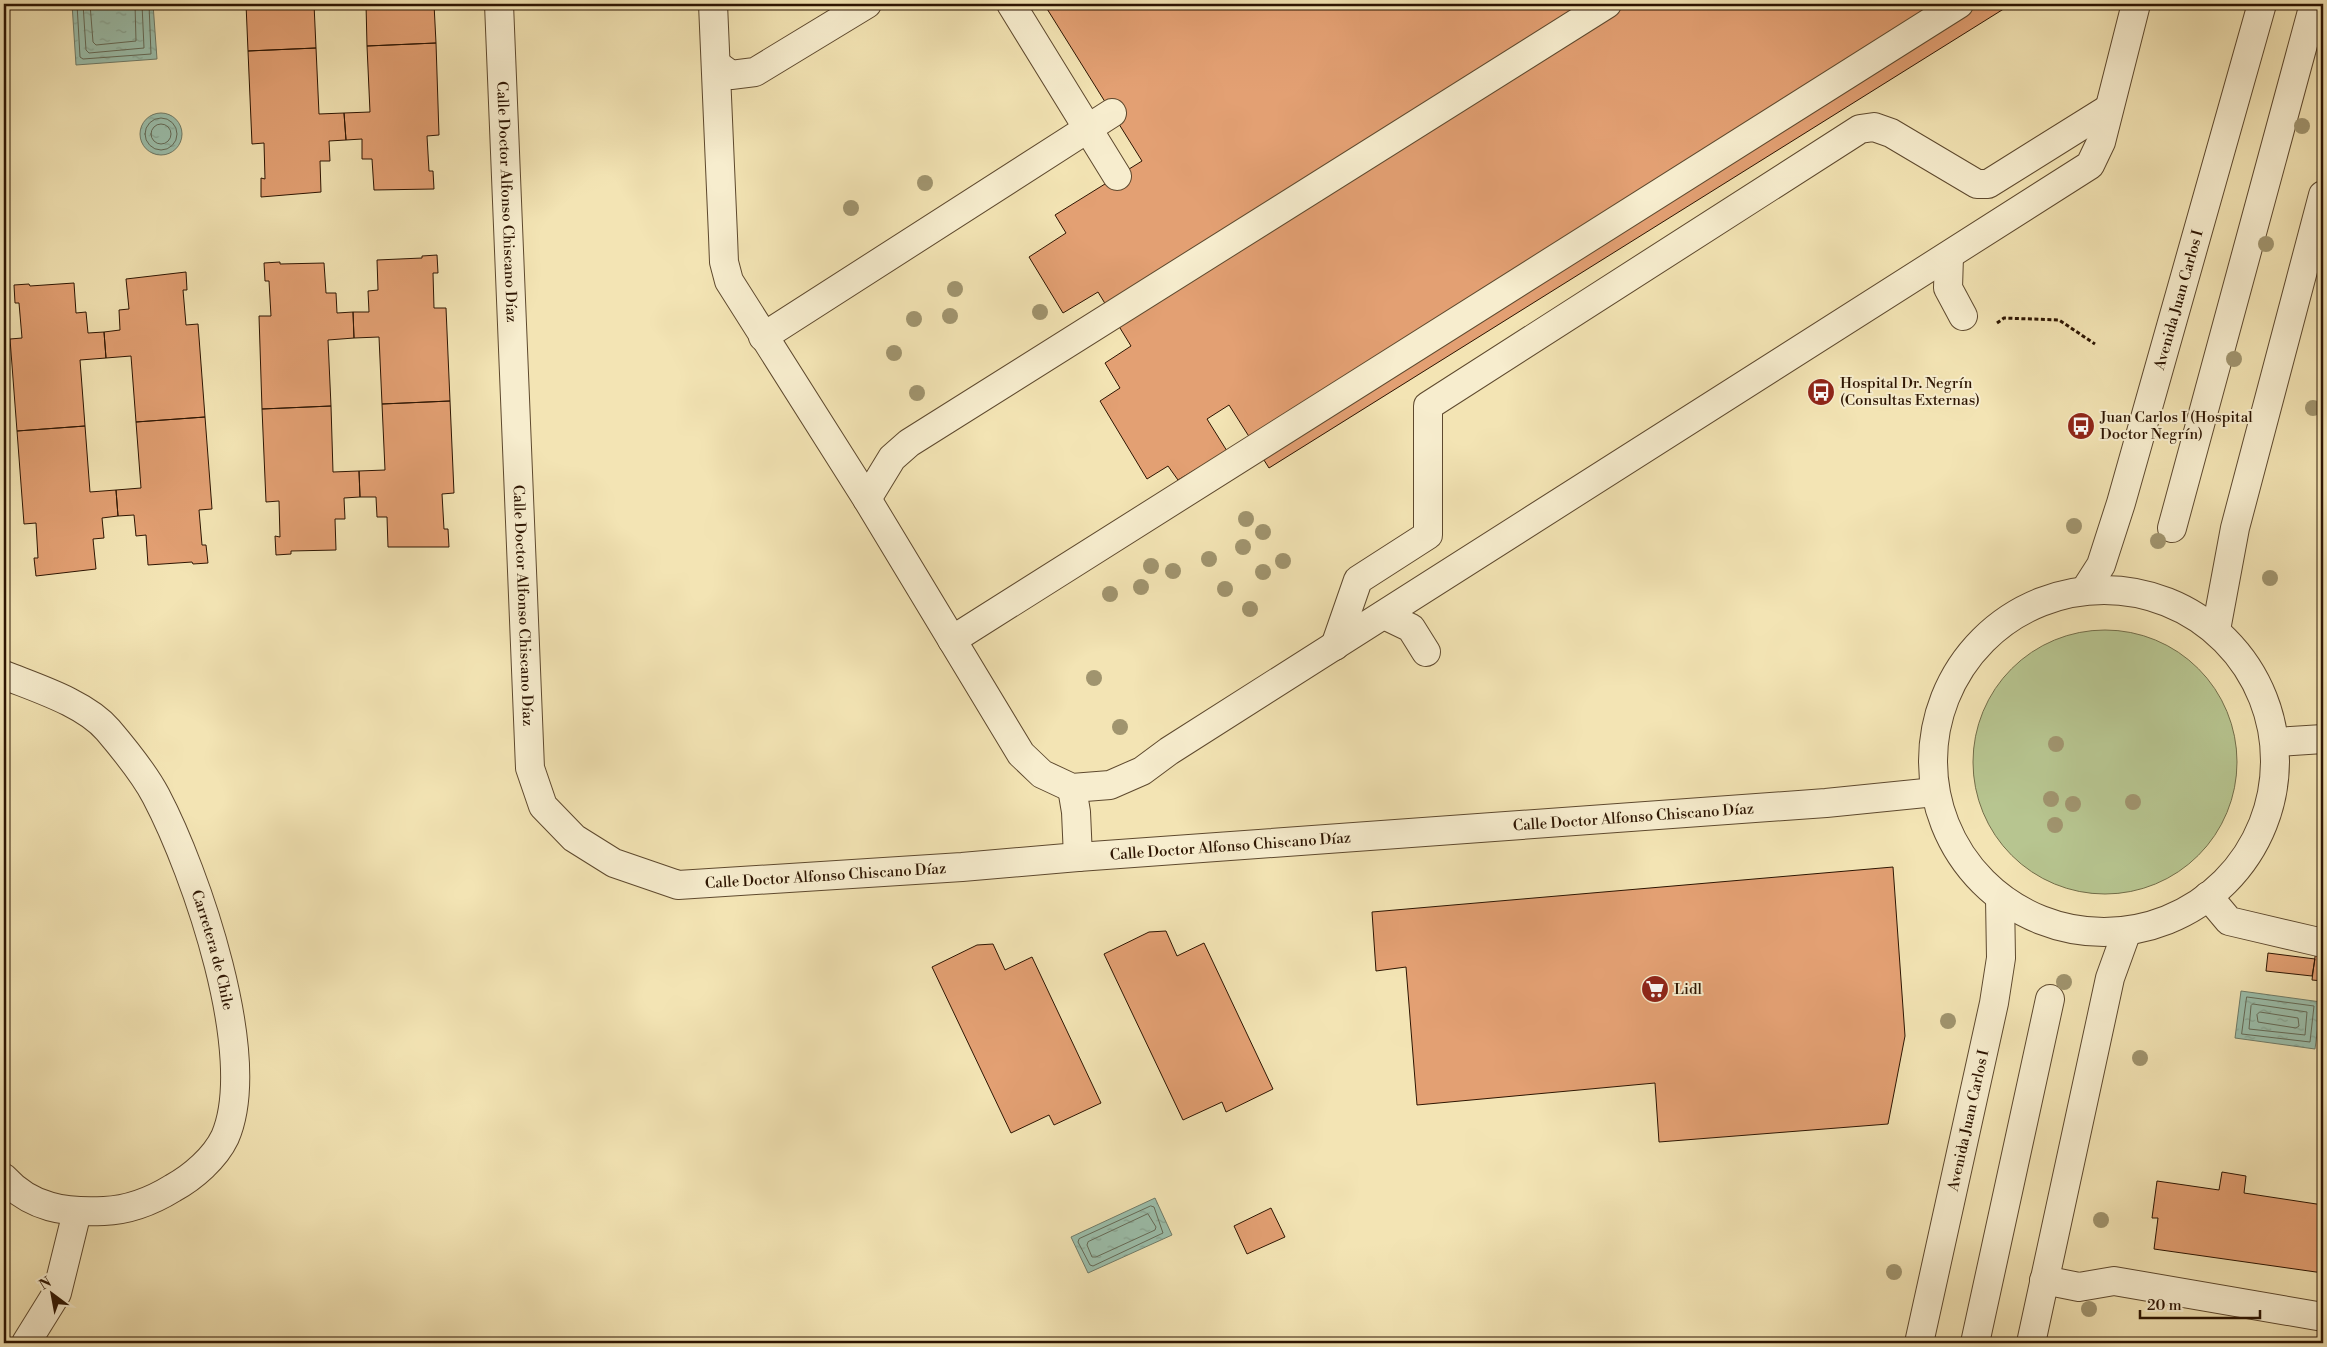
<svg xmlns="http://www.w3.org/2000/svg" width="2327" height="1347" font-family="'Libre Bodoni',serif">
<defs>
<pattern id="water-ripples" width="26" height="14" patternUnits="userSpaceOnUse" patternTransform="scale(1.25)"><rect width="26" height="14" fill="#9bbfac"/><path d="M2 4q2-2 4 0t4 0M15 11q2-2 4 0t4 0" fill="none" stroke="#86a392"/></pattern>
</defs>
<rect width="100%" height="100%" fill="#f3e4b4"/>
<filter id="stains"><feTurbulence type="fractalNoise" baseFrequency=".004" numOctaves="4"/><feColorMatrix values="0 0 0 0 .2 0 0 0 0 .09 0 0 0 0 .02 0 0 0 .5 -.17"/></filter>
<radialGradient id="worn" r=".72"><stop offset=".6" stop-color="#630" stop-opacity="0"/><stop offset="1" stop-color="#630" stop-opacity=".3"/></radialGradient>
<path fill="#b7c590" stroke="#726d49" d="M1973 762a132 132 0 1 1 264 0a132 132 0 1 1-264 0Z"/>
<path fill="url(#water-ripples)" stroke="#6f7b68" d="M72 4H153L157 59 76 65Z
M140 134a21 21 0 1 1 42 0a21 21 0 1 1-42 0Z
M2241 991 2321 1002 2315 1049 2235 1038Z
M1155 1198 1172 1235 1088 1273 1071 1237Z"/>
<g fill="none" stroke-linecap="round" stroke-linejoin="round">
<path stroke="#646a57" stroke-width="1" d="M77 4 80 57 83 59 151 54 149 4
M83 4 86 50 89 53 144 48 142 4
M90 4 93 42 96 45 136 41 135 4
M145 134a16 16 0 1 1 32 0a16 16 0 1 1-32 0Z
M151 134a10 10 0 1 1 20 0a10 10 0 1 1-20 0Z
M2247 997 2314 1006 2310 1042 2242 1034Z
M2253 1004 2307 1012 2305 1035 2249 1029 2251 1006Z
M2260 1012 2298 1018 2299 1026 2296 1028 2258 1022 2257 1015Z
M1151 1206 1154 1207 1163 1233 1093 1266 1090 1265 1078 1242 1079 1239Z
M1148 1214 1156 1227 1155 1230 1096 1257H1092L1087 1245 1088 1242Z"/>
</g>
<path fill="#e3a073" stroke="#2d1502" d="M246 4H314L316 48 248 51Z
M366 4H434L436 43 367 46Z
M1044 4H2009L2010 5 1269 468 1229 405 1207 419 1227 451 1178 480 1168 466 1147 479 1100 401 1120 388 1105 363 1131 346 1098 292 1063 313 1029 257 1066 233 1055 215 1142 161Z
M436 43 439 135 427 136 429 171H433L434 189 374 190 372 159H362V139L346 140 344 113 370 112 367 46Z
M316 48 319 114 344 113 346 140 329 141 330 161H320L321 192 261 197V178L265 179 264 143 252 144 248 51Z
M437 255 438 273H433L434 308H446L450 401 382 404 379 337 354 338 353 312H369L368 291 378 290 377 260 422 258V256Z
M280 262V264L324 263 326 293H336L337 313 353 312 354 338 328 340 331 406 262 409 259 316H271L269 281H265L264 263Z
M186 272 187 290H183L186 325 198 324 205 417 136 422 131 356 106 358 104 332 120 330 119 310 129 309 126 279Z
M74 283 76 313 86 312 88 333 104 332 106 358 80 360 85 426 17 431 10 339 22 338 19 303H15L14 285 29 284 30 286Z
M450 401 454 493 442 494 444 529H448L449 547H388L387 517H377L376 497H360L359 471 385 470 382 404Z
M331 406 333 472 359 471 360 497 344 498 345 519H335L336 550 291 551V554L276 555 275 536 280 537 279 501 266 502 262 409Z
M205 417 212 509 199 510 202 545H206L208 563 193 564 192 562 148 565 146 535 136 536 134 515 118 516 116 490 141 488 136 422Z
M85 426 90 492 116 490 118 516 102 518 104 538 93 539 96 569 36 576 34 558H38L36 523 24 524 17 431Z
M1893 867 1905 1036 1888 1124 1659 1142 1655 1083 1417 1105 1406 967 1376 971 1372 912Z
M2323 895V981L2312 980Z
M1166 931 1177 956 1204 943 1273 1089 1226 1112 1222 1102 1183 1120 1104 954 1149 932Z
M993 944 1005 970 1032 957 1101 1103 1054 1125 1049 1115 1011 1133 932 967 977 945Z
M2268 953 2315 959 2312 976 2266 971Z
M2222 1172 2246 1176 2244 1193 2323 1205V1273L2154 1249 2158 1218H2152L2157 1181 2219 1190Z
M1271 1208 1285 1237 1247 1254 1234 1226Z"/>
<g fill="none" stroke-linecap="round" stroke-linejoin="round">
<g stroke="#5e492e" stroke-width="30">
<g id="minor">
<path id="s1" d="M499 4 530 768 543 806 574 838 614 863 678 885 962 867 1078 857 1826 803 1935 792"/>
<path d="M713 4 723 236 724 262 729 281 867 499 1021 754 1042 774 1072 788 1110 785 1142 771 1169 751 2090 165 2101 142 2136 4"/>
<path d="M1011 4 1117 176"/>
<path d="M716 64 731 75 755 72 867 4"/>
<path d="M1949 256 1948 288 1963 316"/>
<path d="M763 337 1112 113"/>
<path d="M867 499 892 458 909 443 1607 4"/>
<path d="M2172 528 2314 4"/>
<circle cx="2104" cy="761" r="171"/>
<path id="s2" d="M2085 590 2101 565 2121 503 2262 4"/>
<path d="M1384 615 1411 628 1426 652"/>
<path d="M2216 630 2235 528 2323 195"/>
<path d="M952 640 1959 4"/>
<path d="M1335 646 1358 580 1428 535V406L1860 129 1874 127 1891 133 1977 184H1988L2108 109"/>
<path id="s3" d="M4 675C36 688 85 703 108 730 125 750 144 773 156 796 196 872 260 1056 225 1137 215 1158 193 1177 173 1188 152 1201 129 1210 104 1211 66 1213 31 1208 4 1178"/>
<path d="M2276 742 2323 739"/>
<path d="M1072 788 1076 812 1078 857"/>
<path d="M2208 896 2229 921 2323 943"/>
<path d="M2044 1280 2079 1287 2114 1281 2323 1317"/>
<path d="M26 1343 57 1293 77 1212"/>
<path id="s4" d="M1919 1343 1994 1003 2001 958 2000 898"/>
<path d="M1975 1343 2050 999"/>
<path d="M2031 1343 2110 978 2127 931"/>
</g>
</g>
<path stroke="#2d1502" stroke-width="3" stroke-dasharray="4 2.5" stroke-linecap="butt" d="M1997 323 2004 318 2059 320 2095 344"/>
<use href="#minor" stroke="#f7edce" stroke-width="28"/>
</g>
<g fill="#a0946e">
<circle cx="2302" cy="126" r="8"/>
<circle cx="925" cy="183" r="8"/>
<circle cx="851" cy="208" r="8"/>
<circle cx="2266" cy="244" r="8"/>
<circle cx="955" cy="289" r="8"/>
<circle cx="1040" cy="312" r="8"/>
<circle cx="950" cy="316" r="8"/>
<circle cx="914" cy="319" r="8"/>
<circle cx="894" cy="353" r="8"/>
<circle cx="2234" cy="359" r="8"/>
<circle cx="917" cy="393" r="8"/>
<circle cx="2313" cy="408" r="8"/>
<circle cx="1246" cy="519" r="8"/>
<circle cx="2074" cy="526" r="8"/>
<circle cx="1263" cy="532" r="8"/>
<circle cx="2158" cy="541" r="8"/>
<circle cx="1243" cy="547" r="8"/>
<circle cx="1209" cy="559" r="8"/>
<circle cx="1283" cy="561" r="8"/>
<circle cx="1151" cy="566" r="8"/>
<circle cx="1173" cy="571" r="8"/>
<circle cx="1263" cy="572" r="8"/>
<circle cx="2270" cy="578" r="8"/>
<circle cx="1141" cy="587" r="8"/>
<circle cx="1225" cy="589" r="8"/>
<circle cx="1110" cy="594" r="8"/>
<circle cx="1250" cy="609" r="8"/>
<circle cx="1094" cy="678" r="8"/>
<circle cx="1120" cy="727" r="8"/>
<circle cx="2056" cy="744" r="8"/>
<circle cx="2051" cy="799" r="8"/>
<circle cx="2133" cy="802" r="8"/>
<circle cx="2073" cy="804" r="8"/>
<circle cx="2055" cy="825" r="8"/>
<circle cx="2064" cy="982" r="8"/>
<circle cx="1948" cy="1021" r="8"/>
<circle cx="2140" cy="1058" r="8"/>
<circle cx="2101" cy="1220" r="8"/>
<circle cx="1894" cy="1272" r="8"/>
<circle cx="2089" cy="1309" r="8"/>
</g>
<defs>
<g id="bus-disc" transform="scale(1.4375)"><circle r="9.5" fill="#8f2418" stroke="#f7edce"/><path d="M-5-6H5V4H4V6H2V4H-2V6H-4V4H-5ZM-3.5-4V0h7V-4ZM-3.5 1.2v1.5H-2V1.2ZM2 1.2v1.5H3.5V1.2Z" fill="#fff"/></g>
<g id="supermarket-disc" transform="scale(1.4375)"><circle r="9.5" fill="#8f2418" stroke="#f7edce"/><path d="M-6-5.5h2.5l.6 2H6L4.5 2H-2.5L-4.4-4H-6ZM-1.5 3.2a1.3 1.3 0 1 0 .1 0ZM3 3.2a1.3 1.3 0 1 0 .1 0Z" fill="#fff"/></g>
</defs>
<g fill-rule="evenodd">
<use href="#bus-disc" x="1821" y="392"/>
<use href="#bus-disc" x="2081" y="426"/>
<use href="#supermarket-disc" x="1655" y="989"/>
</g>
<g text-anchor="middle" stroke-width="4" stroke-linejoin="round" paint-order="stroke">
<g font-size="15" fill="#2d1502" stroke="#f7edce">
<text dy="5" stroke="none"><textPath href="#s1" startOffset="198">Calle Doctor Alfonso Chiscano Díaz</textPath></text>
<text dy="5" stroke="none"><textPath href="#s2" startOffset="306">Avenida Juan Carlos I</textPath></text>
<text dy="5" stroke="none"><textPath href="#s1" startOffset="602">Calle Doctor Alfonso Chiscano Díaz</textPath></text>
<text dy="5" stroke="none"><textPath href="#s1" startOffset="1922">Calle Doctor Alfonso Chiscano Díaz</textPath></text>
<text dy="5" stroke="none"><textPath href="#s1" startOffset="1518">Calle Doctor Alfonso Chiscano Díaz</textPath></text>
<text dy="5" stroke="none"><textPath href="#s1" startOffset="1112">Calle Doctor Alfonso Chiscano Díaz</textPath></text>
<text dy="5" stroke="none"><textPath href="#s3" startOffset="365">Carretera de Chile</textPath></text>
<text dy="5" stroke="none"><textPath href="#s4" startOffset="228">Avenida Juan Carlos I</textPath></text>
</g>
<g font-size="15" fill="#2d1502" stroke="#f7edce" text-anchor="start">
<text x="1840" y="388">Hospital Dr. Negrín<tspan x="1840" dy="17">(Consultas Externas)</tspan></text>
<text x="2100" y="422">Juan Carlos I (Hospital<tspan x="2100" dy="17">Doctor Negrín)</tspan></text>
<text x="1674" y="994">Lidl</text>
</g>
</g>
<rect width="2327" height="1347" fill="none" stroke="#f3e4b4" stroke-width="20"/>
<rect x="5" y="5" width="2317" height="1337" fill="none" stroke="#2d1502" stroke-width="2.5"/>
<rect x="10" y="10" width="2307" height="1327" fill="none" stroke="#2d1502"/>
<g transform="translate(52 1294) rotate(328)" stroke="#f7edce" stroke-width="4" paint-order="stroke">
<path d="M0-4L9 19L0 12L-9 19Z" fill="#2d1502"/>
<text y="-8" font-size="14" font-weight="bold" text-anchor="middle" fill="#2d1502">N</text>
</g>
<path d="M2140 1310v8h120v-8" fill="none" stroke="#2d1502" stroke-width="2.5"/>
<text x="2147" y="1310" font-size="15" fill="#2d1502" stroke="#f7edce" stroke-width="4" paint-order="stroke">20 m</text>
<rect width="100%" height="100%" filter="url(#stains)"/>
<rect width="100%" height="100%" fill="url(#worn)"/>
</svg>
